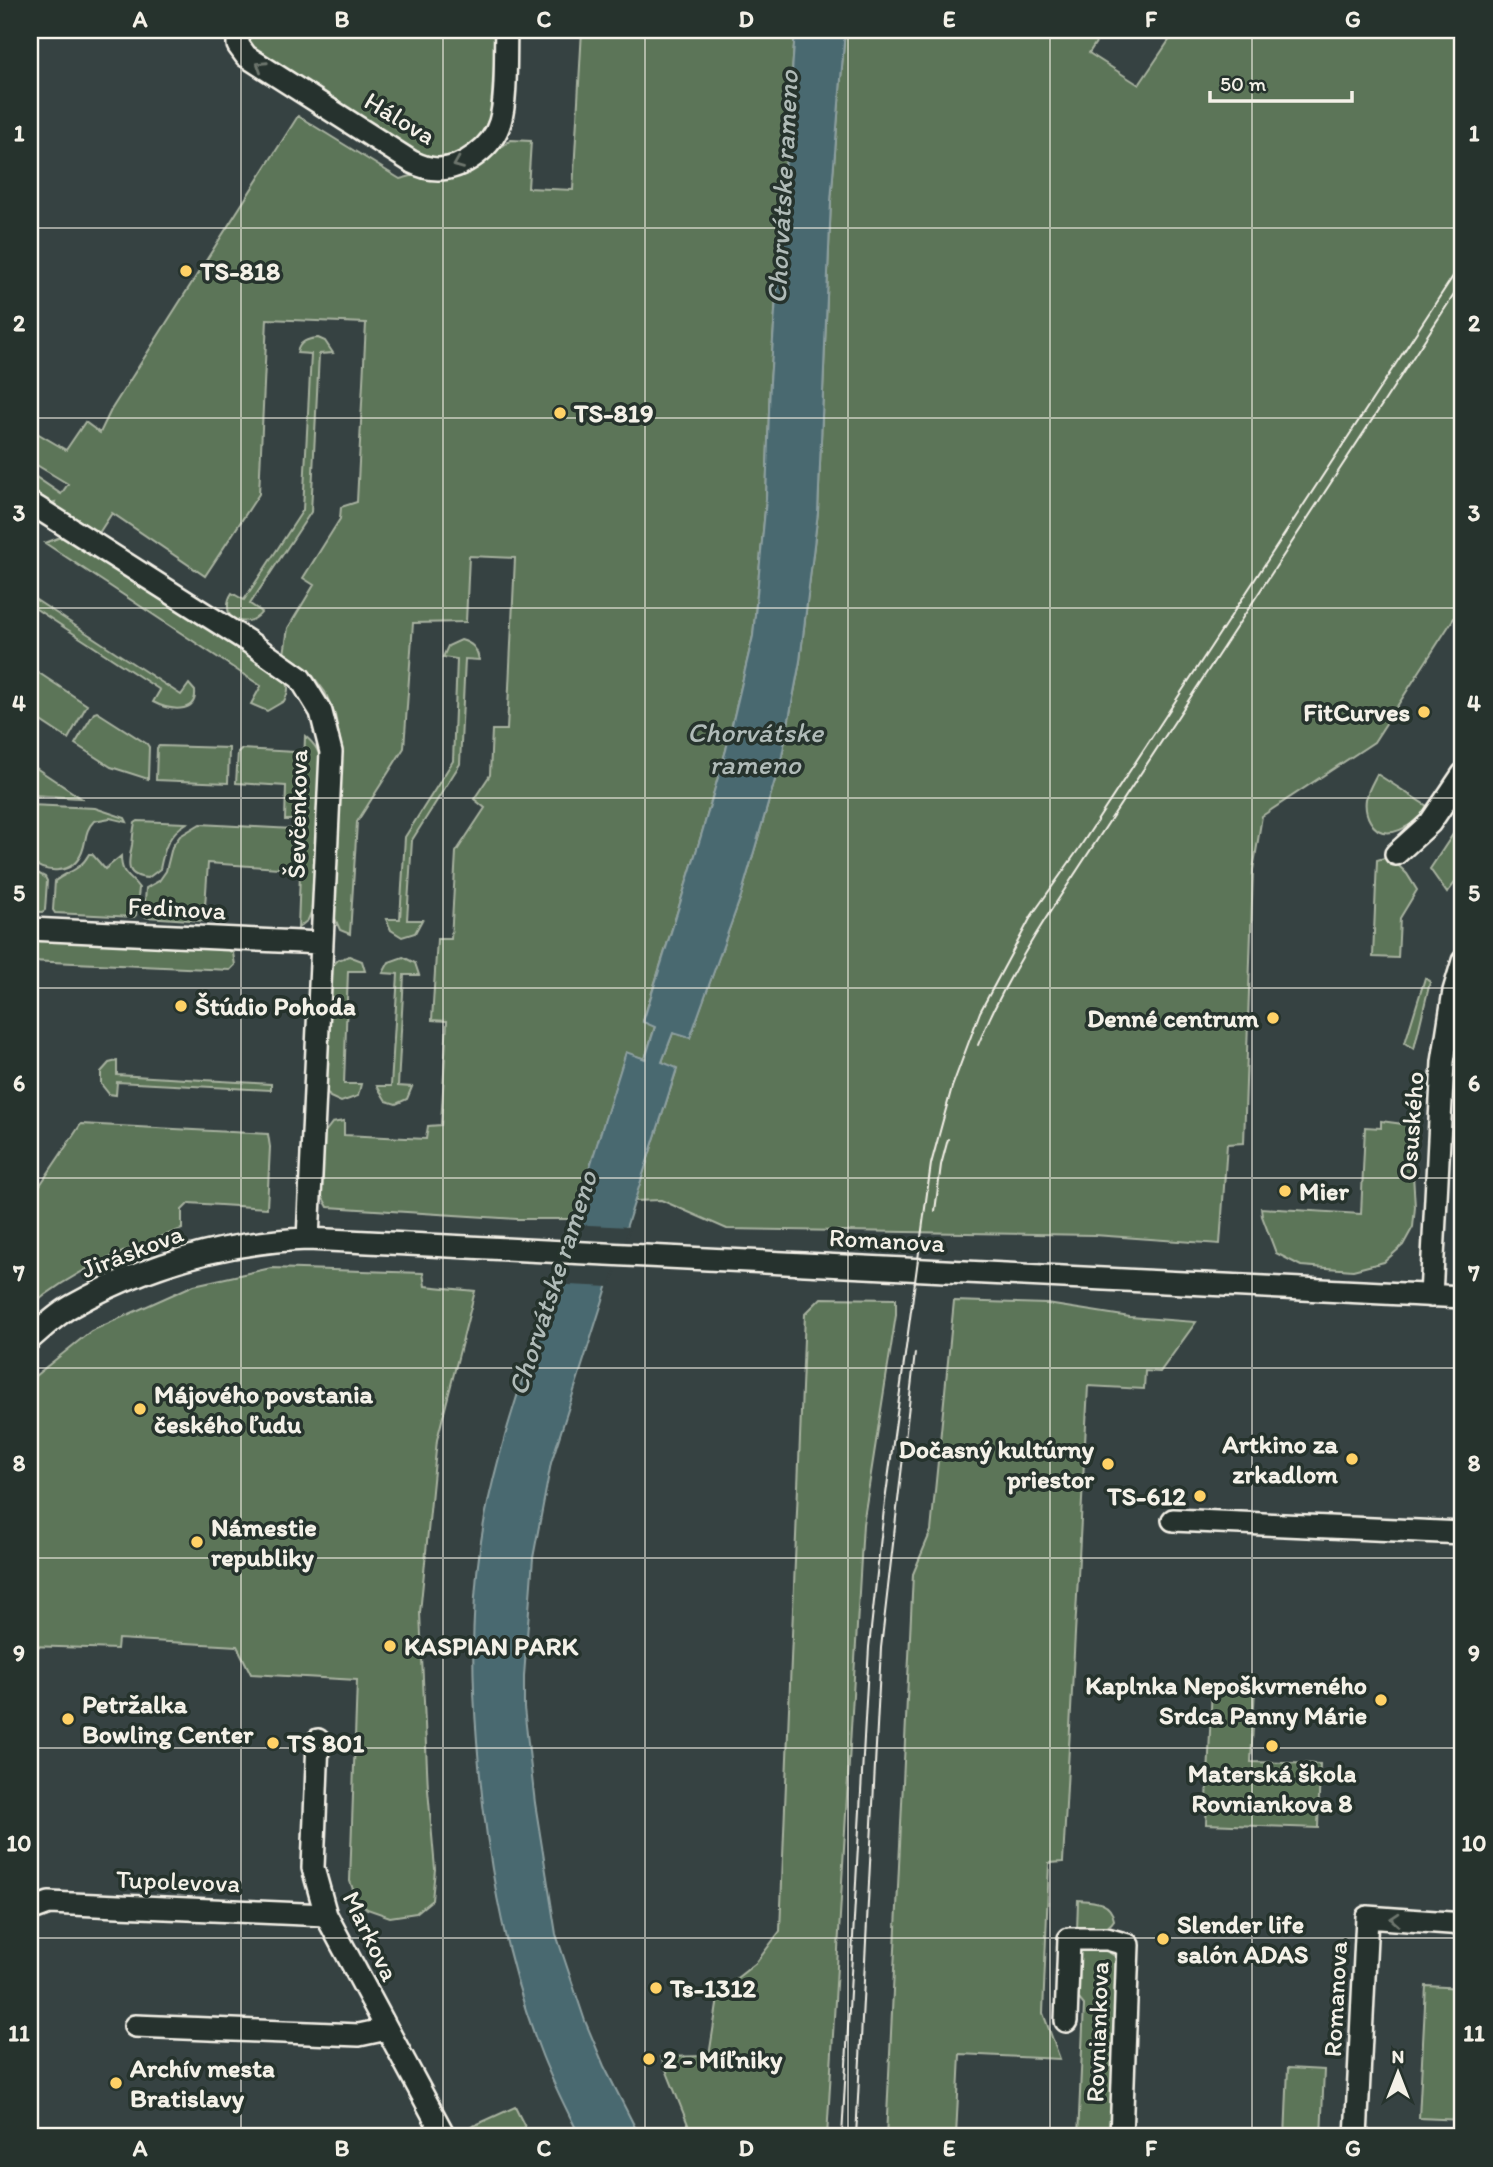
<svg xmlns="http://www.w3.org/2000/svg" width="1493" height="2167" font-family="Itim,sans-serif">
<rect width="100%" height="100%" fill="#364242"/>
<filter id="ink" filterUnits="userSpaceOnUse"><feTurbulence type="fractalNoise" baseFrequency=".0143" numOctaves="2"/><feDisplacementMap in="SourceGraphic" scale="14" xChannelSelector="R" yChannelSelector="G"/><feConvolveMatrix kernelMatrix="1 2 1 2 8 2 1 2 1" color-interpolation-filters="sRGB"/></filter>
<g filter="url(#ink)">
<path fill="#5c7458" stroke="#a8b2a0" stroke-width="2" d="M249 30H499L493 112 477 142 460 155 436 161 419 158 256 53 249 42Z
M582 30H795L770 382 766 499 753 636 726 750 701 836 643 1021 655 1026 645 1059 626 1053 574 1219H517L328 1207 320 1193 322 1136 332 1123 344 1121V1135L426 1139 428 1126 441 1125 447 1021 432 1020 437 939H451L456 852 485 808 474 799 490 775 492 730H507L515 558 469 556 466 622 413 623 404 748 357 822 350 934 340 930 333 914 341 745 335 715 325 692 310 672 284 654 288 628 314 585 303 578 340 519 341 507 357 502 366 323 267 319 259 494 205 576 112 513 99 533 54 505 55 502 51 503 30 489V473L61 494 68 484 30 461V429L66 450 85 422 100 433 111 410 298 116 400 179 489 156 511 140 531 141 528 188 573 190Z
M845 30H1104L1089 53 1139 85 1176 30H1463V604L1374 742 1262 816 1253 870 1244 1143 1227 1144 1220 1244 1094 1235 727 1229 661 1200 634 1201 677 1069 662 1062 673 1033 690 1037 741 896 782 756 800 661 818 512 831 201Z
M318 338 325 341 333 353 319 354 311 512 250 604 262 612C254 622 245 623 232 620 227 611 226 602 232 593L244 600 303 510 311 354 297 353C299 341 308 339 318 338Z
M58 538H66L280 674C290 682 290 690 284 701L267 711 251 704 261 686 45 543Z
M30 596 181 695 189 684 195 691C197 715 168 710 153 702L160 690 30 605Z
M461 640C472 643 477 648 479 660L465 659 460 764 412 840 407 920H422L415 933 402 937 391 930 386 919H400L405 837 453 761 457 659 443 657 448 646Z
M30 667 87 705 68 739 30 714Z
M97 712 147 744 149 747 148 779 111 767 75 744 94 713Z
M305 736C315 744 321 753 321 765L313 908 308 920 298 928Z
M159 746 229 748 228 783 156 780 157 748Z
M241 749 295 752 298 754 296 818 293 820H285L286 786 236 783 238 752Z
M30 764 81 798 30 795Z
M1377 774 1430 808C1416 823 1384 847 1370 821 1366 814 1365 806 1366 799 1368 790 1373 782 1377 774Z
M30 805 95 808 125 818 127 822 110 818 94 821C84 831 87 840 82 852 73 875 46 874 30 861Z
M1463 819V872L1447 893 1430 869Z
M138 821 187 823C168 834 164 849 160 869L148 878C123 876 129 862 132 845 133 838 133 831 135 823Z
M200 824 293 829 295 831 293 869 208 863 204 921 146 917 144 915 146 888 159 881 166 871 172 847 180 836Z
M89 854H92L105 869 121 856C121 876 130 875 139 888L136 915 134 917 55 913 53 910 55 881C68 871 80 871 89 854Z
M1384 858 1392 859 1407 874 1417 890 1400 918 1398 958 1373 957 1377 860Z
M30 869 45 877 47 881 45 910 42 912 30 911Z
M30 938 224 948 233 953 235 965 230 970 30 961Z
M349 956 362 961 365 971H348L344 1084H361L358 1096 341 1102 330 1097 324 1087 329 969 338 960Z
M403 957 415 963 419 975H404L398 1086 412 1087 407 1099 396 1104 386 1101 377 1086H391L398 974 383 973 389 962Z
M1425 978 1430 982 1414 1049 1405 1043Z
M117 1061V1075L271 1084V1090L117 1082 116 1095 109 1094 101 1084V1072L109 1063Z
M1381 1121 1410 1125 1415 1207 1413 1227 1403 1245 1384 1262 1353 1270 1301 1266 1276 1253 1262 1216 1261 1208 1361 1214 1365 1127 1381 1128Z
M81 1124 268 1134 270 1147 267 1208 189 1203 182 1210V1229C126 1250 76 1268 30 1307V1200Z
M271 1268 423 1273 425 1286 475 1291 437 1440 420 1613 428 1790 435 1869 432 1900 416 1913 390 1917 367 1909 356 1898 350 1881 357 1680 251 1674 237 1646 118 1639 117 1649 30 1646V1380L91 1331 194 1285Z
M821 1298 896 1299V1315L863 1524 827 2137H693L661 2057 709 2056 719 1992 756 1963 780 1931 805 1314Z
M954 1301 1047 1304 1130 1317 1196 1322 1160 1372 1145 1371 1144 1389 1088 1386 1063 1862 1049 1863 1043 2013 1060 2059 960 2054 956 2137H886L913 1574 931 1531Z
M1212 1685 1255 1687 1251 1762 1320 1764 1318 1828 1206 1824Z
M1078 1900C1093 1901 1111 1901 1114 1920 1106 1933 1091 1932 1077 1932Z
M1081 1949 1107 1951 1119 1959 1111 2137H1078L1084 2005 1074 1993 1077 1954Z
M1426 1986 1463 1988V2120L1419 2118Z
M1288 2068 1324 2070 1321 2137H1285Z
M515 2107 530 2137H476L471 2127Z"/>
<path fill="#496970" stroke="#8d9fa0" stroke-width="2" d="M795 30H845L831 201 818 512 800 661 782 756 741 896 690 1038 673 1033 662 1062 677 1068 551 1463 533 1558 524 1676V1708L535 1803 556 1934 585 2021 604 2066 640 2137H580C566 2108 551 2080 540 2050 502 1951 485 1847 477 1741 471 1665 471 1592 485 1517 499 1446 523 1379 544 1311 572 1225 599 1139 626 1052L645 1059 655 1027 643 1022 701 836 726 750 753 636 766 499 770 382Z"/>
<path fill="#364242" d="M569 1224 630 1227 610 1287 549 1284Z"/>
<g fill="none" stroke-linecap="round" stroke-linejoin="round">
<g stroke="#f4f1e8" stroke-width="26">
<path id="minor" d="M238 30V45L246 56 412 162C420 166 429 169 438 169 463 169 493 147 500 122 507 98 505 56 506 30
M30 503 249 642 300 678 321 712 331 752 308 1239
M1396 854 1430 823 1463 774
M30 929 321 943
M1431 1296 1443 1062 1454 991 1463 961
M30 1339C43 1328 57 1314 72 1306 145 1265 225 1242 308 1239L1463 1297
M1173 1520 1463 1533
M318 1740 313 1868 326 1915 445 2137
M30 1910 49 1903 326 1915
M1066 2021 1069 1939H1107L1128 1945 1121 2137
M135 2026 359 2035 387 2029
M1356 2137 1367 1917 1463 1924"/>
</g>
<use href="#minor" stroke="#26332d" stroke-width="21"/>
<path stroke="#f4f1e8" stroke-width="2" d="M978 1045C996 1000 1020 959 1046 918L1463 281
M935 1211 941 1165 948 1139
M842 2137 869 1647 884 1509 931 1164 952 1087 980 1012 1032 915 1078 850 1463 261
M856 2137 881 1648 915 1353"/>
</g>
<defs><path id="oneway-chevron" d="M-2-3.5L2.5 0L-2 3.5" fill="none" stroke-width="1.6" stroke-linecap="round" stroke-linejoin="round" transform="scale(1.75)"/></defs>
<g stroke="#6e766e">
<use href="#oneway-chevron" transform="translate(261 66) rotate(-147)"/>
<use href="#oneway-chevron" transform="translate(458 164) rotate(158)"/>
<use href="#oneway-chevron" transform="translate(1395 1919) rotate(-176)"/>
</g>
</g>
<path fill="none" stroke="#f4f1e8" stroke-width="2" stroke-opacity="0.55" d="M241 30V2137M443 30V2137M645 30V2137M848 30V2137M1050 30V2137M1252 30V2137M30 228H1463M30 418H1463M30 608H1463M30 798H1463M30 988H1463M30 1178H1463M30 1368H1463M30 1558H1463M30 1748H1463M30 1938H1463"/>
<g fill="#ffd166" stroke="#26332d" stroke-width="2.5">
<circle cx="186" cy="271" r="7"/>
<circle cx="560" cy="413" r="7"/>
<circle cx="1424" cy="712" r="7"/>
<circle cx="181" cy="1006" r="7"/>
<circle cx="1273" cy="1018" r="7"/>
<circle cx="1285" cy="1191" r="7"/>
<circle cx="140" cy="1409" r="7"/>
<circle cx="1352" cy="1459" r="7"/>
<circle cx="1108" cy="1464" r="7"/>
<circle cx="1200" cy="1496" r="7"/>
<circle cx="197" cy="1542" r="7"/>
<circle cx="390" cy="1646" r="7"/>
<circle cx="1381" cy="1700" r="7"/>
<circle cx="68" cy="1719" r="7"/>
<circle cx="273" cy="1743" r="7"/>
<circle cx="1272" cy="1746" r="7"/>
<circle cx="1163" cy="1939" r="7"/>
<circle cx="656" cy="1988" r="7"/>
<circle cx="649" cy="2059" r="7"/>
<circle cx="116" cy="2083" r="7"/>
</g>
<g text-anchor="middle" stroke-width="7" stroke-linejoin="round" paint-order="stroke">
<g font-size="26" fill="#f4f1e8" stroke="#26332d">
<text transform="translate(400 118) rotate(31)" y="9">Hálova</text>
<text transform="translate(297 814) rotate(-89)" y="9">Ševčenkova</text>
<text transform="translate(177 908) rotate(3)" y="9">Fedinova</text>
<text transform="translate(1411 1126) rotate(-86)" y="9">Osuského</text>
<text transform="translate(887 1240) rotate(3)" y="9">Romanova</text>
<text transform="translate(132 1251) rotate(-21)" y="9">Jiráskova</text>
<text transform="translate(178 1881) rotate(2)" y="9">Tupolevova</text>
<text transform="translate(371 1936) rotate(64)" y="9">Markova</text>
<text transform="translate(1335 1999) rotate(-87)" y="9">Romanova</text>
<text transform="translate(1097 2032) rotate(-88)" y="9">Rovniankova</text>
</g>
<g font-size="26" font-weight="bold" fill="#f4f1e8" stroke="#26332d" text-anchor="start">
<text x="200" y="280">TS-818</text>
<text x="574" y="422">TS-819</text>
<text x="1410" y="721" text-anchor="end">FitCurves</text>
<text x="195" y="1015">Štúdio Pohoda</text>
<text x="1259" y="1027" text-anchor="end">Denné centrum</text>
<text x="1299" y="1200">Mier</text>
<text x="154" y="1403">Májového povstania<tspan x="154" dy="30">českého ľudu</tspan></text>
<text x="1338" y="1453" text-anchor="end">Artkino za<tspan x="1338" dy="30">zrkadlom</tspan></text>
<text x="1094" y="1458" text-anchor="end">Dočasný kultúrny<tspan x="1094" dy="30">priestor</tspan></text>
<text x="1186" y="1505" text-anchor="end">TS-612</text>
<text x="211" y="1536">Námestie<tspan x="211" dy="30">republiky</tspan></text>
<text x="404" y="1655">KASPIAN PARK</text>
<text x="1367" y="1694" text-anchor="end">Kaplnka Nepoškvrneného<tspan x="1367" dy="30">Srdca Panny Márie</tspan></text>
<text x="82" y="1713">Petržalka<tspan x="82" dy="30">Bowling Center</tspan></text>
<text x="287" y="1752">TS 801</text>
<text x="1272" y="1782" text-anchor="middle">Materská škola<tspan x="1272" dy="30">Rovniankova 8</tspan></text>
<text x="1177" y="1933">Slender life<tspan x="1177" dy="30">salón ADAS</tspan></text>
<text x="670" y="1997">Ts-1312</text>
<text x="663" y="2068">2 - Míľniky</text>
<text x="130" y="2077">Archív mesta<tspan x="130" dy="30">Bratislavy</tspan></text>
</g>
<g font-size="28" font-style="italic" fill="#b0bbb8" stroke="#26332d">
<text transform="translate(782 187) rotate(-87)" y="10">Chorvátske rameno</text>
<text x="755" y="742">Chorvátske<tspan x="755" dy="32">rameno</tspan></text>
<text transform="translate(552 1283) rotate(-72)" y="10">Chorvátske rameno</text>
</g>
</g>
<rect width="1493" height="2167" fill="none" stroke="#26332d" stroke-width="77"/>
<g transform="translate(1398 2073)" stroke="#26332d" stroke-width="5" paint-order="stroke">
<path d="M0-5L12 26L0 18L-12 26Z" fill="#f4f1e8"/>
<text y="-10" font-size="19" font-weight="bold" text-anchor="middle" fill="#f4f1e8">N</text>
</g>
<path d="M1210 91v10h142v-10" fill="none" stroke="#f4f1e8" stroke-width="3.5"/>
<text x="1220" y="91" font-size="21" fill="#f4f1e8" stroke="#26332d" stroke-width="5" paint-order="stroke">50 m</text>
<rect x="38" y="38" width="1416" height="2090" fill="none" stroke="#f4f1e8" stroke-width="2.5"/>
<g font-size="23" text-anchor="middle" font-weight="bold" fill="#f4f1e8">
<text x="140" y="27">A</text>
<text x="342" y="27">B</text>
<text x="544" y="27">C</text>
<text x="746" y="27">D</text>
<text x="949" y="27">E</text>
<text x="1151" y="27">F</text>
<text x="1353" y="27">G</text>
<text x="19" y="141">1</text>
<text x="1474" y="141">1</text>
<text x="19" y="331">2</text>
<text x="1474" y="331">2</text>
<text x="19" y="521">3</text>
<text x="1474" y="521">3</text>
<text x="19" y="711">4</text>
<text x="1474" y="711">4</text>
<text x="19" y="901">5</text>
<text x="1474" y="901">5</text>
<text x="19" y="1091">6</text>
<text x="1474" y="1091">6</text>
<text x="19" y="1281">7</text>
<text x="1474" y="1281">7</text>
<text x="19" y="1471">8</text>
<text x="1474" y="1471">8</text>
<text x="19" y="1661">9</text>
<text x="1474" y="1661">9</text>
<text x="19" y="1851">10</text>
<text x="1474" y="1851">10</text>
<text x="19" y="2041">11</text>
<text x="1474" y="2041">11</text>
<text x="140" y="2156">A</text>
<text x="342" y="2156">B</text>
<text x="544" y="2156">C</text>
<text x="746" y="2156">D</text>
<text x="949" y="2156">E</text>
<text x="1151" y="2156">F</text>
<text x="1353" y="2156">G</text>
</g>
</svg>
